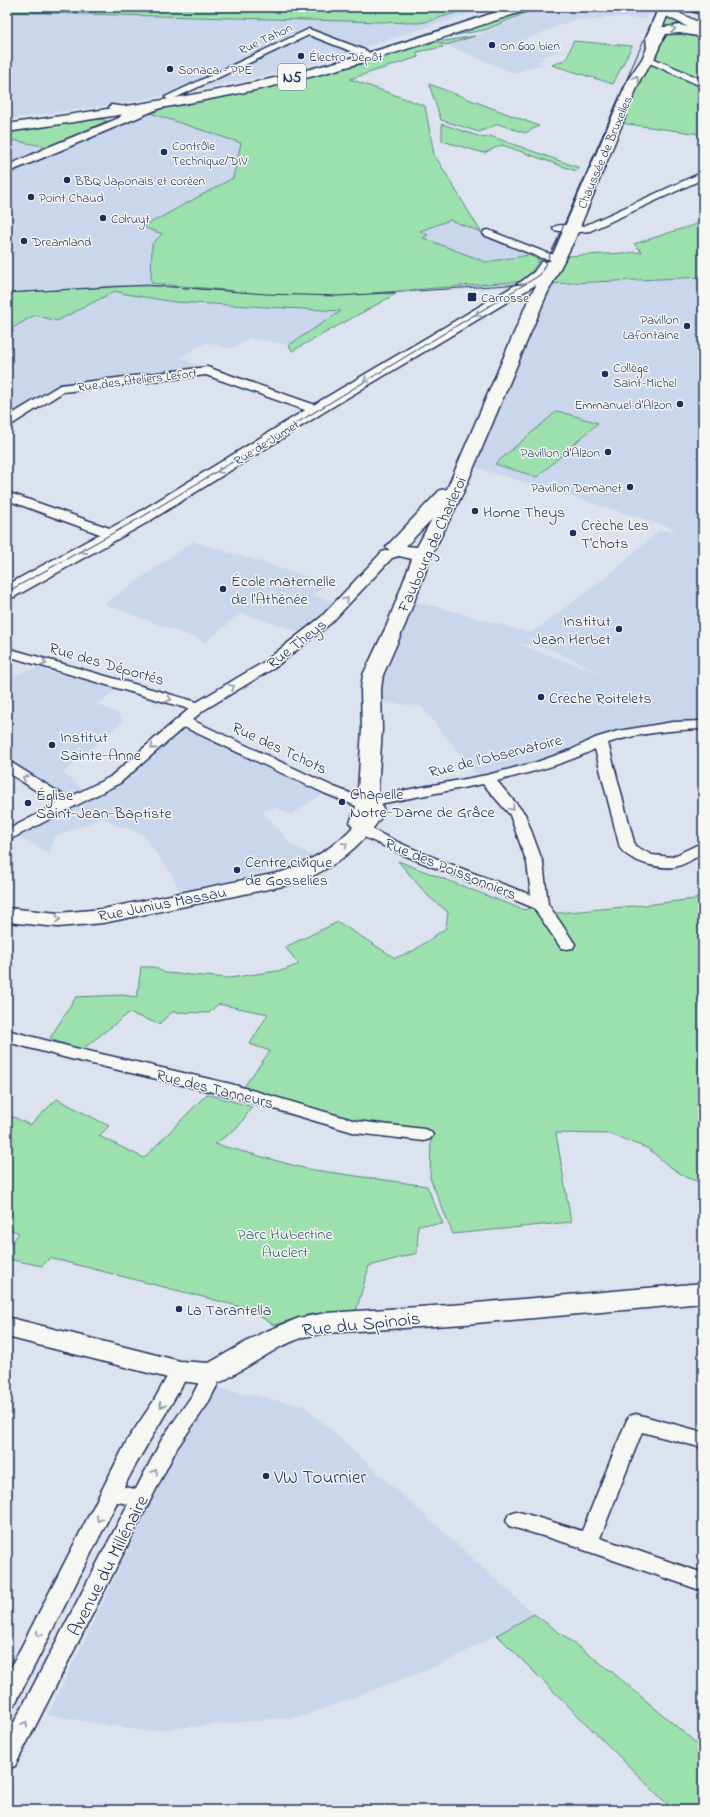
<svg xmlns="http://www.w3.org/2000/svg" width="710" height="1817" font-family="'Indie Flower',sans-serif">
<rect width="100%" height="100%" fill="#dce3ee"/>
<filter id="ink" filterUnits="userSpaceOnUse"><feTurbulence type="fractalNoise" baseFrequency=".025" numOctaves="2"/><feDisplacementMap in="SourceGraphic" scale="8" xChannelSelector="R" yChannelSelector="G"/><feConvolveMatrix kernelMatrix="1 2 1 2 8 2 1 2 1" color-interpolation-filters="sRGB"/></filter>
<g filter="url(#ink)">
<path fill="#cad6eb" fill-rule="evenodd" d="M7 7H491L362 48 348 54 267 75 129 102 7 119Z
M544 7H636L647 11V19L604 17 602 20 576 19 521 41 536 46 543 43 561 51 540 57 545 59 537 62 543 64 513 73 446 45 475 36Z
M150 113 241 142 233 178 144 227 162 233 152 244 151 283 7 292V172L59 148Z
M7 138 48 147 7 169Z
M450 220 481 232 537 253 486 262 422 238 427 235 419 232Z
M703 277V723L616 731 492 776 476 774 421 706 377 702 396 625 405 600 438 607 531 633 609 575 658 531 676 529 465 464 549 284ZM515 643 548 648 604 675Z
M115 291 126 294 175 302 342 311 289 345 250 338 230 349 207 342 181 357 207 371 53 393 7 420V336L13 332 9 330 35 315 57 321Z
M193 541 327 583 312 595 335 602 299 632 241 613 206 642 104 604Z
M38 668 116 690 98 704 118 714 123 721 63 773 83 789 69 798 7 762V677Z
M185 722 325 792 291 815 275 807 263 811 293 846H295L317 859 180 892 171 873 143 835 128 828 120 827 103 818 54 837 50 854 20 837 48 819 80 806 111 787Z
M208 1386 304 1406 534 1614 445 1663 304 1716 145 1731 48 1715Z"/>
<path fill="#9ce1ad" stroke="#5c8886" d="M7 7H473L429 21 419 23 7 12Z
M531 7H540L485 30 444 37Z
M667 15 703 32V83L648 59Z
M475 36 446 45 440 43 443 47 417 52 418 57 350 79 425 106 434 154 481 232 450 220 420 231 428 235 423 238 486 262 529 255 539 260 526 281 372 293 396 294 292 351 289 345 341 311 175 302 126 294 115 291 57 321 35 315 9 330 14 331 7 336V293L117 286H160L235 291 151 283 152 244 162 234 143 227 233 178 241 143 150 113 156 108 420 45Z
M573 41 632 46 613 84 552 65 567 59Z
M646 62 703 87V133L700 134 620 123Z
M429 84 539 126 525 133 498 124 479 132 441 120Z
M97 118 107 121 48 147 7 139V130Z
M442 124 484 138 490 136 580 168 576 171 502 145 484 153 442 141Z
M703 222V277L549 284 545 282 567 256 642 252 634 244Z
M557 411 598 423 537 477 495 464Z
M398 861 524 910 540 904 547 914 645 905 703 898V1183L687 1178 666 1164 649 1149 610 1134 556 1133 571 1222 453 1234 430 1178 431 1139 418 1134 376 1129 240 1092 270 1051 250 1044 268 1014 218 1004 209 1013 172 1012 159 1024 129 1013 80 1051 50 1038 76 997 122 995 137 997 141 967H154L165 973 229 978 284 970 299 964 285 947 338 922 395 958 413 951 446 928 448 912 429 897Z
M207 1094 252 1107 238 1127 215 1144 307 1169 427 1186 443 1224 418 1225 417 1253 369 1266 356 1311 311 1314 274 1325 246 1308 50 1258 42 1266 7 1259V1249L19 1233 7 1228V1114L30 1125 57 1099 109 1126 99 1136 144 1158Z
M534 1614 611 1671 703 1749V1810H673L497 1635Z"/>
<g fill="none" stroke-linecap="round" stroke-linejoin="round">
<g stroke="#1b2f5e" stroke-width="3">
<path id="minor" d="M309 29 367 51 369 53 360 61H354L352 59 358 54 309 35 173 99H167L165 97Z
M648 56 703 80V87L645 61 643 59 645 57Z
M162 101 167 104 165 106 7 173V166L46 148 119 118 123 113 111 109 109 107 111 105 127 107 132 113Z
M703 172V179L590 231 571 233 554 230 553 228C557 223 576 226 584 226Z
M488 230 547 253 562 256 563 258 558 261 541 258 484 235 483 233 484 231Z
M207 367 321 407 323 410 321 413H313L206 375 63 392 11 425 7 426V417L60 385Z
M7 492 118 531 120 534 118 537H108L7 500Z
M400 547 405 548 407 551 405 554 392 558 331 623 274 668 204 710 192 720 334 787 363 798 487 775 537 762 571 750 595 738 618 731 673 722 703 721V729C671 730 638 733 608 743L635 846 652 855 672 857 703 842V853C695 858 684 865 675 867 658 869 630 862 620 848L595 749C564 765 530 772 497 781L525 814 543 863 548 904 575 944 573 948 567 949 561 948 534 908 399 853 364 837 357 832 350 823 356 806 324 793 184 727 120 783 7 841V830L57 804 7 772V762L12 763 68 798 110 777 189 709 7 656V648L197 702 264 662 321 617 382 552ZM483 784 510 815 527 863 531 895C505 884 376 839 366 823L371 806 374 805Z
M7 1030 71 1047 231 1084 356 1121 424 1129 430 1131 433 1135 430 1139 424 1141 356 1133 230 1096 71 1059 7 1042Z
M180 1363 187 1366 190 1371C169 1410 144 1447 124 1487L136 1489 163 1437 193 1394 206 1369 213 1366 220 1369 223 1374 207 1405 177 1448 15 1766 7 1769V1736L128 1504 117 1502 15 1704 7 1707V1675L128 1439 153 1402 173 1366Z
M636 1414 703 1432V1448L642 1432 600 1538 703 1573V1591L581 1549 580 1547 509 1526 506 1520 509 1514 516 1511 582 1531 626 1422 629 1416Z"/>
</g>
<g stroke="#1b2f5e" stroke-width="3">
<path id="secondary" d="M650 7H665L668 14 658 38 659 48 654 59 641 78 575 239 546 296 463 493 433 552 405 625 383 675 381 689 382 729 378 790 384 813C362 847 328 874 288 885L103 923 58 927 7 922V908L58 913 103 909 282 872C314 860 344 842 364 813L358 790 362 729 361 689 363 675 387 625 412 559 395 555 386 547 440 490 447 489 530 296 537 284 332 407 148 522 14 597 7 599V585L136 514 320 401 522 281 534 272 541 262 550 261 629 78 642 59 647 48 646 38 656 14 655 10ZM432 519 417 547 406 546Z
M703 1283V1303L465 1324 326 1333 303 1337 280 1347 223 1381 213 1385 180 1381 7 1337V1317L180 1361 209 1363 262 1333 299 1318 326 1313 465 1304Z"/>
</g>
<g stroke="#1b2f5e" stroke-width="3">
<path id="primary" d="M511 7H529L527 10C442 38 357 67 269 87 183 106 95 119 7 132V124C95 111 183 99 270 79 352 60 432 34 511 7Z"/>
</g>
<g stroke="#1b2f5e" stroke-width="3">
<path id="motorway" d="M655 7H667L702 24 703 37 680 33 666 34 657 50H649L647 47 657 28 680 25 688 27 656 11Z
M688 7H703V15L690 10Z"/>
</g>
<use href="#minor" fill="#f6f6f2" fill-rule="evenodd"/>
<use href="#secondary" fill="#f6f6f2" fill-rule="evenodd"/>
<use href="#primary" fill="#f6f6f2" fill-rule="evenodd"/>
<use href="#motorway" fill="#f6f6f2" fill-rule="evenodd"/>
<path stroke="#1b2f5e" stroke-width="1" d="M7 293 147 285 266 294 338 296 524 284
M7 592 142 517 540 275 559 236 658 7"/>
</g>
<defs><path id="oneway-chevron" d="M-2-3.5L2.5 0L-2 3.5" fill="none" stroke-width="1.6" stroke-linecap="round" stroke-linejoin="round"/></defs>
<g stroke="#8892a8">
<use href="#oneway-chevron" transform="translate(673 29) rotate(-4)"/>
<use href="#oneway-chevron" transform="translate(636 78) rotate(-61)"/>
<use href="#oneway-chevron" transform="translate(478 314) rotate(149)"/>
<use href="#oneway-chevron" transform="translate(366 380) rotate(149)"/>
<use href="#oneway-chevron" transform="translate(220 471) rotate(149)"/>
<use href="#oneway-chevron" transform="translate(84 551) rotate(151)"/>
<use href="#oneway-chevron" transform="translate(346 600) rotate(-47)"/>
<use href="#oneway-chevron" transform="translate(44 663) rotate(16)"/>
<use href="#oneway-chevron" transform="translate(232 687) rotate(-31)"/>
<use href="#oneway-chevron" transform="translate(169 699) rotate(16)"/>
<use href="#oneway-chevron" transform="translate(153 747) rotate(139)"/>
<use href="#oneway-chevron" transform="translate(25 778) rotate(-148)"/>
<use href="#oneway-chevron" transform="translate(512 808) rotate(49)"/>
<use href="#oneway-chevron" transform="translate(345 845) rotate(-35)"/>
<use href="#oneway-chevron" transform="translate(58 919) rotate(1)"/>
<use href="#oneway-chevron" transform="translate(162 1405) rotate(122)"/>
<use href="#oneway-chevron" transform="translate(155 1472) rotate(-63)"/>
<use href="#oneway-chevron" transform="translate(99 1519) rotate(117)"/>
<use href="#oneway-chevron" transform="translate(39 1634) rotate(117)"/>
<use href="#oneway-chevron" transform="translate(25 1724) rotate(-63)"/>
</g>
</g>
<g fill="#1b2f5e" stroke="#f6f6f2" stroke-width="1.5">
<circle cx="492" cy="45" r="4"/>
<circle cx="301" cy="56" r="4"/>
<circle cx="170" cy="69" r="4"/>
<circle cx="164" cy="152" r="4"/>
<circle cx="67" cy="180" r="4"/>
<circle cx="31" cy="197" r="4"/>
<circle cx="103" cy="218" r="4"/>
<circle cx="24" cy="241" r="4"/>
<rect x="467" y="292" width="10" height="10" rx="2"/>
<circle cx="687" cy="326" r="4"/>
<circle cx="605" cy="374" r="4"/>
<circle cx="680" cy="404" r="4"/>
<circle cx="608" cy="452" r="4"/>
<circle cx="630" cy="487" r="4"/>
<circle cx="475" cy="511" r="4"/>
<circle cx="573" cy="533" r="4"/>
<circle cx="223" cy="589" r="4"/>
<circle cx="619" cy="629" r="4"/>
<circle cx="541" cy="697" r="4"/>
<circle cx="52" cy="745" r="4"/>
<circle cx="342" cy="802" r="4"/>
<circle cx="28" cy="803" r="4"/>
<circle cx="237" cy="870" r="4"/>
<circle cx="179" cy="1309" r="4"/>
<circle cx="266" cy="1476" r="4"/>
</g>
<g text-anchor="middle" stroke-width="3" stroke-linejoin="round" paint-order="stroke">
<g font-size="13" fill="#1b2f5e" stroke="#f6f6f2">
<text transform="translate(265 38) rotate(-25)" y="5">Rue Tahon</text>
<text transform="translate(604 152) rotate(-67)" y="5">Chaussée de Bruxelles</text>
<text transform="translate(137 379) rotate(-7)" y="5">Rue des Ateliers Lefort</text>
<text transform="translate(266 442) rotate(-32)" y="5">Rue de Jumet</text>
</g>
<g font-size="13" fill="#1b2f5e" stroke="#f6f6f2" text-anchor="start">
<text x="500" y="50">On 600 bien</text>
<text x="309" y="61">Électro Dépôt</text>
<text x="178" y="74">Sonaca - PPE</text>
<text x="172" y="150">Contrôle<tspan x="172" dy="15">Technique/DIV</tspan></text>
<text x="75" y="185">BBQ Japonais et coréen</text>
<text x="39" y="202">Point Chaud</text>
<text x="111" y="223">Colruyt</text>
<text x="32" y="246">Dreamland</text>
<text x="481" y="302">Carrosse</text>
<text x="679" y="324" text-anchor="end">Pavillon<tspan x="679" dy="15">Lafontaine</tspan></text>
<text x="613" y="372">Collège<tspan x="613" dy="15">Saint-Michel</tspan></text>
<text x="672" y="409" text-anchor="end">Emmanuel d'Alzon</text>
<text x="600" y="457" text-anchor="end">Pavillon d'Alzon</text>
<text x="622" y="492" text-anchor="end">Pavillon Demanet</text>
</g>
<rect fill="#f6f6f2" stroke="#5d6b8a" stroke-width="1" x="278" y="64" width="28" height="26" rx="3"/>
<g font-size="15" font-weight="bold" fill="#1b2f5e">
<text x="292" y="82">N5</text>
</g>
<g font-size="16" fill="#1b2f5e" stroke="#f6f6f2" text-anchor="start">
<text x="483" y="517">Home Theys</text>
<text x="581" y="530">Crèche Les<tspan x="581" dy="18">T'chots</tspan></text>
<text x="231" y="586">École maternelle<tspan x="231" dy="18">de l'Athénée</tspan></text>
<text x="611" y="626" text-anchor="end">Institut<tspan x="611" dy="18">Jean Herbet</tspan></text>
<text x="549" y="703">Crèche Roitelets</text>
<text x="60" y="742">Institut<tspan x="60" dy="18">Sainte-Anne</tspan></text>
<text x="350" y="799">Chapelle<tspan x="350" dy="18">Notre-Dame de Grâce</tspan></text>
<text x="36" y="800">Église<tspan x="36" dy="18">Saint-Jean-Baptiste</tspan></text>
<text x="245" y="867">Centre civique<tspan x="245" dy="18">de Gosselies</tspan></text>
<text x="187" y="1315">La Tarantella</text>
</g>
<g font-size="16" fill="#1b2f5e" stroke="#f6f6f2">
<text transform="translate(431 544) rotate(-66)" y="6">Faubourg de Charleroi</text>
<text transform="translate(296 643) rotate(-38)" y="6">Rue Theys</text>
<text transform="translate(107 663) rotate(16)" y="6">Rue des Déportés</text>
<text transform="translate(280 747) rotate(25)" y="6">Rue des Tchots</text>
<text transform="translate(495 755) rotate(-14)" y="6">Rue de l'Observatoire</text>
<text transform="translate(451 868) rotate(22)" y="6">Rue des Poissonniers</text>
<text transform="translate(162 903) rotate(-11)" y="6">Rue Junius Massau</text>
<text transform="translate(215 1088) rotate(14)" y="6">Rue des Tanneurs</text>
</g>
<g font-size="16" fill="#3b5c72" stroke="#f6f6f2">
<text x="285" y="1239">Parc Hubertine<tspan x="285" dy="18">Auclert</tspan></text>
</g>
<g font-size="19" fill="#1b2f5e" stroke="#f6f6f2">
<text transform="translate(361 1323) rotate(-6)" y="7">Rue du Spinois</text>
<text transform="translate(107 1565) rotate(-63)" y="7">Avenue du Millénaire</text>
</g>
<g font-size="19" fill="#1b2f5e" stroke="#f6f6f2" text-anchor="start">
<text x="274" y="1483">VW Tournier</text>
</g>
</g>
<rect width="710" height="1817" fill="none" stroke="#f6f6f2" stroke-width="24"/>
<rect x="12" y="12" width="686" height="1793" fill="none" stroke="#1b2f5e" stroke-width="1.5" filter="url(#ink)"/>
</svg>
